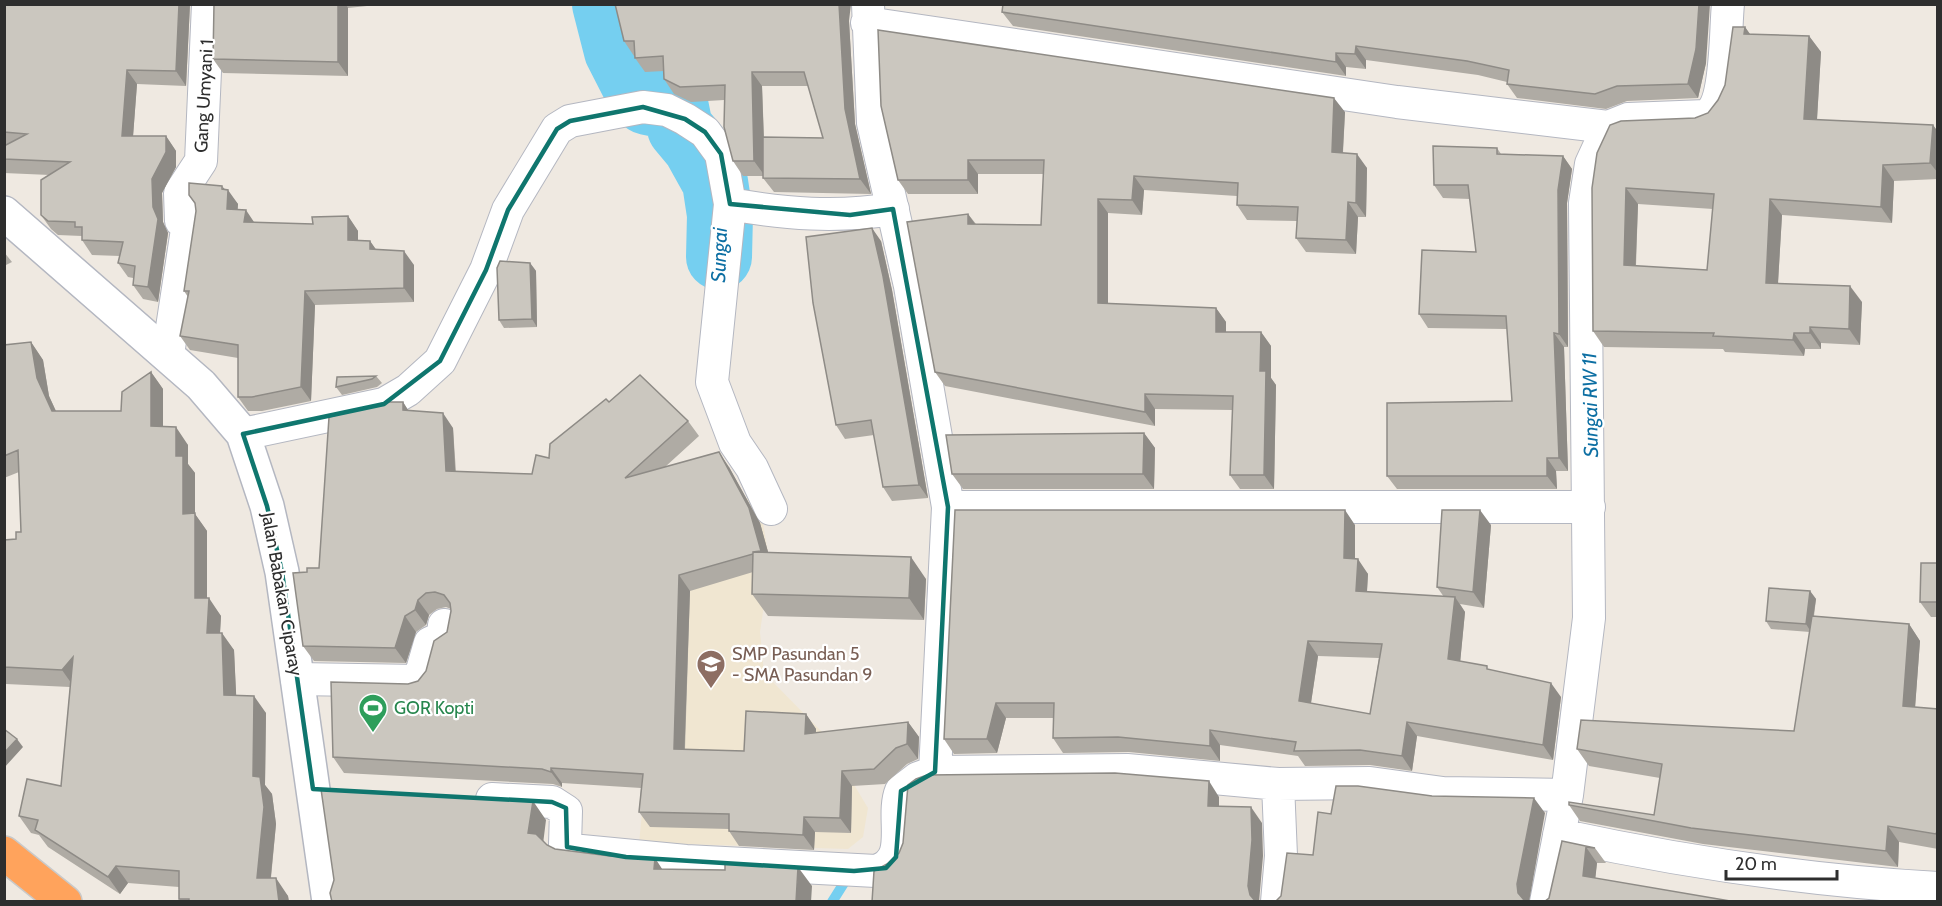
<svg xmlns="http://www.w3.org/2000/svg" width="1942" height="906" font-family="Cabin,sans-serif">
<rect width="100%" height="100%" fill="#efe9e1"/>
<path fill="#f0e6d1" d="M758 495 770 564 760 632 764 673 823 733 868 808 863 837 848 849 684 844 669 862 639 844 643 802 647 561 725 504Z"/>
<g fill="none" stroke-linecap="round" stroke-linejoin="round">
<path stroke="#75cff0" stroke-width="10" d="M832 902 849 875"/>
<path stroke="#75cff0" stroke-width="66" d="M605 4 617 51 641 98 647 102 676 108 680 128 695 146 715 182 720 215 719 257"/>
<g stroke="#b4b7c1" stroke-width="34">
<path id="street" d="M868 4 873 123 910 286 948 507 935 772
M867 23 1397 102 1608 127
M730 204C786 214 836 218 893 209
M168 354 188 223 181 221 180 193 201 161 208 4
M243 434 384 404 408 390 440 361 486 270 508 210 557 129 570 121 643 107 667 110 685 119 705 132 721 154 730 204 712 382 735 443 752 468 771 509
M948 507H1589
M297 679 419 681 430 643 443 637 444 625
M492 799 552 802 566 811 565 845 571 850 686 861 876 871C912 860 890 818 901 791L918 778 935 772 1127 770 1278 784 1370 783 1443 793 1567 795
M1559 835C1684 862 1810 881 1938 888
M1277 902 1281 856 1278 784
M1546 902 1567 795 1589 618 1585 203 1591 164 1608 127 1628 119 1706 116C1728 104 1725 30 1728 4"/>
</g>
<g stroke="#b4b7c1" stroke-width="36">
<path id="secondary" d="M4 213 201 385 243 434 267 506 282 572 329 902"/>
</g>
<g stroke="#c9c9c9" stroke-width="36">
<path id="highway" d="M4 853 65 902"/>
</g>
<use href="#street" stroke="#fff" stroke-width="32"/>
<use href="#secondary" stroke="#fff" stroke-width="33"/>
<use href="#highway" stroke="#ffa35c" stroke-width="33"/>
</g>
<path fill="#afaba4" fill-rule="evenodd" d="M4 4H190L186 86 137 84 133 136H166L176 151V167L162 193 163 222 168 233 158 302 143 299 133 285V278L128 277 118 263 120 256 92 255 82 240V236L58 235 51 229 41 215 50 175 4 173V146L6 145H4Z
M214 4H367V6L348 8V76L223 73 213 59Z
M1002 12 1706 63 1698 98 1627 101 1606 109 1517 98 1507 84V82L1478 75 1366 60V69L1346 67V76L1013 26Z
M849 21 855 124 871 194 774 192 763 178V176H743L733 161 724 100 691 102 674 94 664 79V71L645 72 635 58V56H634L624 41ZM762 86H808L823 138 764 137Z
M1745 27 1750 34 1809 36 1821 52 1817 120 1933 125 1938 132V179L1894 181 1892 223 1782 215 1778 284 1862 302 1860 345 1821 343V349H1805L1804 356 1725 352 1723 349 1604 347 1593 331 1592 188 1695 118 1708 113 1718 100 1725 85ZM1638 204 1713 209 1707 270 1636 266Z
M881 106 1345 112 1343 153 1367 168 1366 217H1358L1356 254 1306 252 1296 238 1297 221 1247 220 1237 205V196L1144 190 1142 215 1108 213V304L1216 308 1226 322V332H1261L1271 346V378L1276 385 1274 489H1240L1230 475 1233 410 1155 409V426L945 386 935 372 968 214 976 224 1041 225 1044 174H978V194H908L898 180Z
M1497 148 1501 154 1563 156 1572 169 1567 203 1568 347H1564L1568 471H1556L1557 489H1397L1387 476 1512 401 1507 329 1428 328 1419 314 1476 252 1470 199 1443 198 1434 185Z
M225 189 238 204 237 210 254 223 313 224 348 216 358 231V241H370L376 250 414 265V302L315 305 311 401 262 411H248L238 397V358L190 350 180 336 188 297 184 291 196 211 195 204 189 195Z
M881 241 892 290 928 498 892 501 883 487 874 435 845 439 836 425Z
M4 252 12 262 4 266Z
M530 263 536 271 537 327 504 328 499 320Z
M31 342 43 360 49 396 56 411H121L151 372 163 389V427L188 445V464L195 473V514L207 531V598L221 616 220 633 234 650 236 695 266 713 265 785 272 794 276 824 271 878 288 896 289 902H181L179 899V887L128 883 120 894 48 847 39 835 31 833 19 816 61 786 70 687 6 684 4 681V540L16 539 21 532 19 472 4 478V345Z
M376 376 382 383 377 387 342 395 336 387Z
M403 402 408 410 453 428 456 472 532 474 609 402 688 421 699 436 665 467H729L760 523 768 552 926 579 924 620 768 616 752 594 753 572 690 591 685 749 744 751 806 714 816 729V733L908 722 919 737 918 759 907 764 885 784 852 786 851 833 815 832 814 850 739 846 729 831V829L650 827 639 812 641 788 562 783V787L553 784 344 773 333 757 408 684 418 681 426 671 447 632 451 611V609L446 607 437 609 429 615 426 625 416 632 406 663 314 661 303 646 307 572 319 568Z
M1144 433 1155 448 1154 489H963L952 474Z
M955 510 1355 525V559L1368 574 1367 592 1444 597 1437 587 1491 525 1484 608 1460 604 1465 612 1460 662 1489 670 1561 697 1553 760 1417 736 1412 771 1370 765 1305 766 1298 756 1220 745V761L1129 752 1063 753 1053 738V718H1006L997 753 954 754 944 739ZM1318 656 1379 658 1370 714 1311 703Z
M1938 563V617H1931L1920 602Z
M1810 591 1816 599 1814 616 1909 624 1920 641 1915 707 1938 709V849L1899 842 1898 867 1703 844 1580 821 1569 805 1654 815 1660 778 1589 766 1577 749 1794 731 1810 632 1771 629 1766 621Z
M1562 841 1595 848 1606 863H1597L1595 878 1549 898Z"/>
<path fill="#8e8b86" d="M179 4H190L186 86 176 71Z
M338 4H346L348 8V76L338 62Z
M839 4H851L849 21 855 124 871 194 860 179 845 109Z
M1699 4H1710L1706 63 1698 98 1688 84Z
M1745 27 1756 43 1744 34Z
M1809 36 1821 52 1816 135 1804 119Z
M1356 46 1366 60V69L1355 54Z
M1336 53 1346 67V76L1336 62Z
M127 70 137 84 132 150 122 136Z
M752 72 762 86 765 176 754 161Z
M1334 98 1345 112 1342 166 1332 152Z
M1933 125 1938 132V173L1930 163Z
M166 136 176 151V167L162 193 163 222 168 233 158 302 148 287 153 207 152 179Z
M1357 154 1367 168 1366 217 1356 203Z
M1563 156 1572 169 1567 203 1568 347 1559 334 1558 190Z
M968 160 978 174V194L968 180Z
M1883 165 1894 181 1892 223 1881 207Z
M1134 176 1144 190 1142 215 1132 200Z
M222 186 228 193V190L238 204 237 223 227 209Z
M1626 188 1638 204 1635 281 1624 265Z
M1098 199 1108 213V318L1098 303Z
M1770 199 1782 215 1777 299 1766 283Z
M1348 202 1358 217 1356 254 1346 240Z
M246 210 256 225 244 222Z
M968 214 978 228 968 224Z
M348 216 358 231V255L348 240Z
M872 228 881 241 892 290 928 498 919 485Z
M370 241 380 255 370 249Z
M404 251 414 265V302L404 288Z
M530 263 536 271 537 327 532 319Z
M1850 286 1862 302 1860 345 1849 329Z
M305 291 315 305 311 401 301 387Z
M1216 308 1226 322V346L1216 332Z
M1810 327 1821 343V349L1810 333Z
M1261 332 1271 346V378L1276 385 1274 489 1264 475 1260 371Z
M1554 333 1564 347 1568 471 1559 458Z
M1794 333 1805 349 1804 356 1793 340Z
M31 342 43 360 49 396 64 429 52 411 37 378Z
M151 372 163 389V444L151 426Z
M1145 394 1155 409V426L1145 412Z
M403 402 413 418 403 410Z
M443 413 453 428 456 487 446 471Z
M176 427 188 445V464L195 473V514L207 531V615L195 598 183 514 176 456Z
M1144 433 1155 448 1154 489 1143 474Z
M719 452 729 467 760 523 772 566 761 551Z
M1547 458 1556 471 1557 489 1547 476Z
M1345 510 1355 525V573L1344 558Z
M1480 510 1491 525 1484 608 1473 592Z
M911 557 926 579 924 620 909 598Z
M1358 559 1368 574 1366 606 1356 591Z
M679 575 690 591 684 764 674 749Z
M1810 591 1816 599 1811 632 1806 624Z
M1455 597 1465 612 1459 674 1448 659Z
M209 598 221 616 219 650 207 633Z
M418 600 429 615 426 625 415 610Z
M405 616 416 632 406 663 395 648Z
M1909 624 1920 641 1914 722 1903 706Z
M222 633 234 650 237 712 224 695Z
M1308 641 1318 656 1309 716 1299 701Z
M73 657 74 687 62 670Z
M1551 683 1561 697 1553 760 1543 745Z
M254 696 266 713 265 785 272 794 276 824 269 895 257 878 253 776Z
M996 703 1006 718 997 753 987 739Z
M806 714 816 729 815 749 805 734Z
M908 722 919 737 918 759 907 744Z
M1407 722 1417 736 1412 771 1402 756Z
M1210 730 1220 745V761L1210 746Z
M17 739 23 747 4 768V753Z
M551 768 562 783V787L551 772Z
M842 771 852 786 851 833 840 818Z
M1209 781 1219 797V822L1208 806Z
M1534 798 1545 813 1529 902H1524L1518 893 1517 884Z
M533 801 546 820 542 852 528 833Z
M1251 807 1262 823 1263 856 1259 902H1255L1250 895 1248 886Z
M804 817 815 832 814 850 803 835Z
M1888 826 1899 842 1898 867 1886 851Z
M1586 847 1597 863 1594 891 1583 876Z
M655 858 668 878 654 869Z
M116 866 128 883 120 894 108 877Z
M798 867 812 886 811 902H796Z
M276 878 288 896 289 902H279Z"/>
<path fill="#cbc7bf" stroke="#8e8b86" stroke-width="1.5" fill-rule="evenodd" d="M4 4H179L176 71 127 70 122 136H166V152L152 179 153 207 158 219 148 287 133 285 135 266 118 263 123 242 82 240V227H75V222L48 221 41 215V180L70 162 4 159V146L27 134 4 132Z
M214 4H338V62L213 59Z
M615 4H839L845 109 860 179 763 178V137L823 138 804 72H752L754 161H733L724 127 725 85 680 87 664 79 663 56 635 58 634 41H624Z
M1003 4H1699L1696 49 1688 84 1617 86 1595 94 1507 84 1509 70 1467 61 1356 46 1355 54 1336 53V62L1002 12Z
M1733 27H1745L1744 34 1809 36 1804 119 1933 125 1930 163 1883 165 1881 207 1770 199 1766 283 1850 286 1849 329 1810 327V333H1794L1793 340 1713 336 1714 333 1593 331 1592 188 1597 153 1610 125 1621 121 1695 118 1708 113 1718 100 1725 85ZM1626 188 1714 194 1707 270 1624 265Z
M878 30 1334 98 1332 152 1357 154 1356 203 1348 202 1346 240 1296 238 1298 207 1237 205 1238 183 1134 176 1132 200 1098 199V303L1216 308V332H1261L1260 371H1266L1264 475H1230L1233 396 1145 394V412L935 372 907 222 968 214V224L1041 225 1044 160H968V180H898L881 106Z
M1433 146 1497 148V154L1563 156 1558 190 1559 334 1554 333 1559 458H1547V476H1387V403L1512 401 1506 316 1419 314 1422 250 1476 252 1468 185H1434Z
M189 183 222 186V189L228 190 227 209 246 210 244 222 313 224 312 217 348 216V240L370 241V249L404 251V288L305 291 301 387 252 397H238V345L180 336 189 291H184L196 211 195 203 189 195Z
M872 228 883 276 919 485 883 487 871 420 836 425 813 303 806 237Z
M500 261 530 263 532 319 499 320 497 268Z
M31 342 37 378 52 411H121L122 392 151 372V426L176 427V456H183V514L195 513V598H209L207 633H222L224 695 254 696 253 776 260 777 264 807 257 878H276L279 902H189V899H179V871L116 866 108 877 35 830 38 820 19 816 27 779 61 786 73 657 62 670 4 667V540L16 539V532H21L18 450 4 456V345Z
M640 375 688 421 625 478 719 452 749 508 761 551 753 552V554L679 575 674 749 744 751 746 711 806 714 805 734 908 722 907 744 896 748 874 769 842 771 840 818 804 817 803 835 729 831V814L639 812 643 774 551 768V772L542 769 333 757 331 682 408 684 418 681 426 671 434 641 447 632 451 611 450 603 444 595 435 592 426 593 418 600 415 610 405 616 395 648 303 646 293 573 307 572V568H319L329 417 387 402H403V410L443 413 446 471 532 474 536 455 549 458 550 444 606 399 609 402Z
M376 376 372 379 336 387 337 377Z
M1144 433 1143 474H952L946 435Z
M955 510H1345L1344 558 1358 559 1356 591 1455 597 1448 659 1487 666V669L1551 683 1543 745 1407 722 1402 756 1360 750 1294 751 1296 742 1210 730V746L1118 737 1053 738 1054 703H996L987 739H944ZM1308 641 1382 644 1370 714 1299 701Z
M1442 510H1480L1473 592 1437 587Z
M753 552 911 557 909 598 752 594Z
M1921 563H1938V602H1920Z
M1769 588 1810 591 1806 624 1766 621Z
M1812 616 1909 624 1903 706 1938 709V828L1936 834 1888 826 1886 851 1691 828 1569 805V802L1654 815 1662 764 1577 749 1581 720 1794 731Z
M4 729 17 739 4 753Z
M1115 773 1209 781 1208 806 1251 807 1252 840 1248 886 1250 895 1256 902H872L874 871 887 864 899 853 903 843 908 785 916 779 927 775Z
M1336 786H1358L1432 796 1534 798 1517 884 1518 893 1524 900 1526 902H1275L1281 896 1287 853 1313 855 1318 812 1331 814Z
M321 789 533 801 528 833 536 834 547 845 555 849 610 856 655 858 654 869 725 870V863L798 867 796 902H332L330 893 334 880Z
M1562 841 1595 848 1586 847 1583 876 1736 902H1544L1549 898Z"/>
<path fill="none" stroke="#0f766e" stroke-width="4.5" stroke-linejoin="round" d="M643 107 685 119 705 132 721 154 730 204 850 215 893 209 948 507 935 772 901 791 896 857 886 868 854 871 626 857 567 847 566 808 552 802 313 789 282 572 267 506 243 434 384 404 440 361 486 270 508 210 557 129 570 121Z"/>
<defs>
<g id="school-pin" transform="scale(1.5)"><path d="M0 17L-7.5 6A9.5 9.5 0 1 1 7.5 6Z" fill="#8d6e63" stroke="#fff"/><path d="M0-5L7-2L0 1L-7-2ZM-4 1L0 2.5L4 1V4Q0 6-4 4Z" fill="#fff"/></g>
<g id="stadium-pin" transform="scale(1.5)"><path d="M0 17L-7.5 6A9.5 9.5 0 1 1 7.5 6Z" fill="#2e9e5b" stroke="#fff"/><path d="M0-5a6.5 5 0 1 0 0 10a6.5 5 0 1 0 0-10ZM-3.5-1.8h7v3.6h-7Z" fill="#fff"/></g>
</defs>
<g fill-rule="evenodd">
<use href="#school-pin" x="711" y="664"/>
<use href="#stadium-pin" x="373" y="708"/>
</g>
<g text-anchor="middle" stroke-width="4.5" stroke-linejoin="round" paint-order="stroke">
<g font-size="18" fill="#2e2e2e" stroke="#fff">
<text transform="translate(204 96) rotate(-87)" y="6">Gang Umyani 1</text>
<text transform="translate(282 594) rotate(80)" y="6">Jalan Babakan Ciparay</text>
</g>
<g font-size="18" fill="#785e54" stroke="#fff" text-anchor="start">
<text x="732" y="660">SMP Pasundan 5<tspan x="732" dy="21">- SMA Pasundan 9</tspan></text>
</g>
<g font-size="18" fill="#27864d" stroke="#fff" text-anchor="start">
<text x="394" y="714">GOR Kopti</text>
</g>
<g font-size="20" font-style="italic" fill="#0d6fa3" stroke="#fff">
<text transform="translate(719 255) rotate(-88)" y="7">Sungai</text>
<text transform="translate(1590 405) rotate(-91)" y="7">Sungai RW 11</text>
</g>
</g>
<rect width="1942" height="906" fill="none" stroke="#2e2e2e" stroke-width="12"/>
<path d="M1726 870v9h111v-9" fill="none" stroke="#2e2e2e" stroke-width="3"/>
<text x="1735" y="870" font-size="18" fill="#2e2e2e" stroke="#ffffff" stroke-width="4.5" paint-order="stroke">20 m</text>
</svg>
